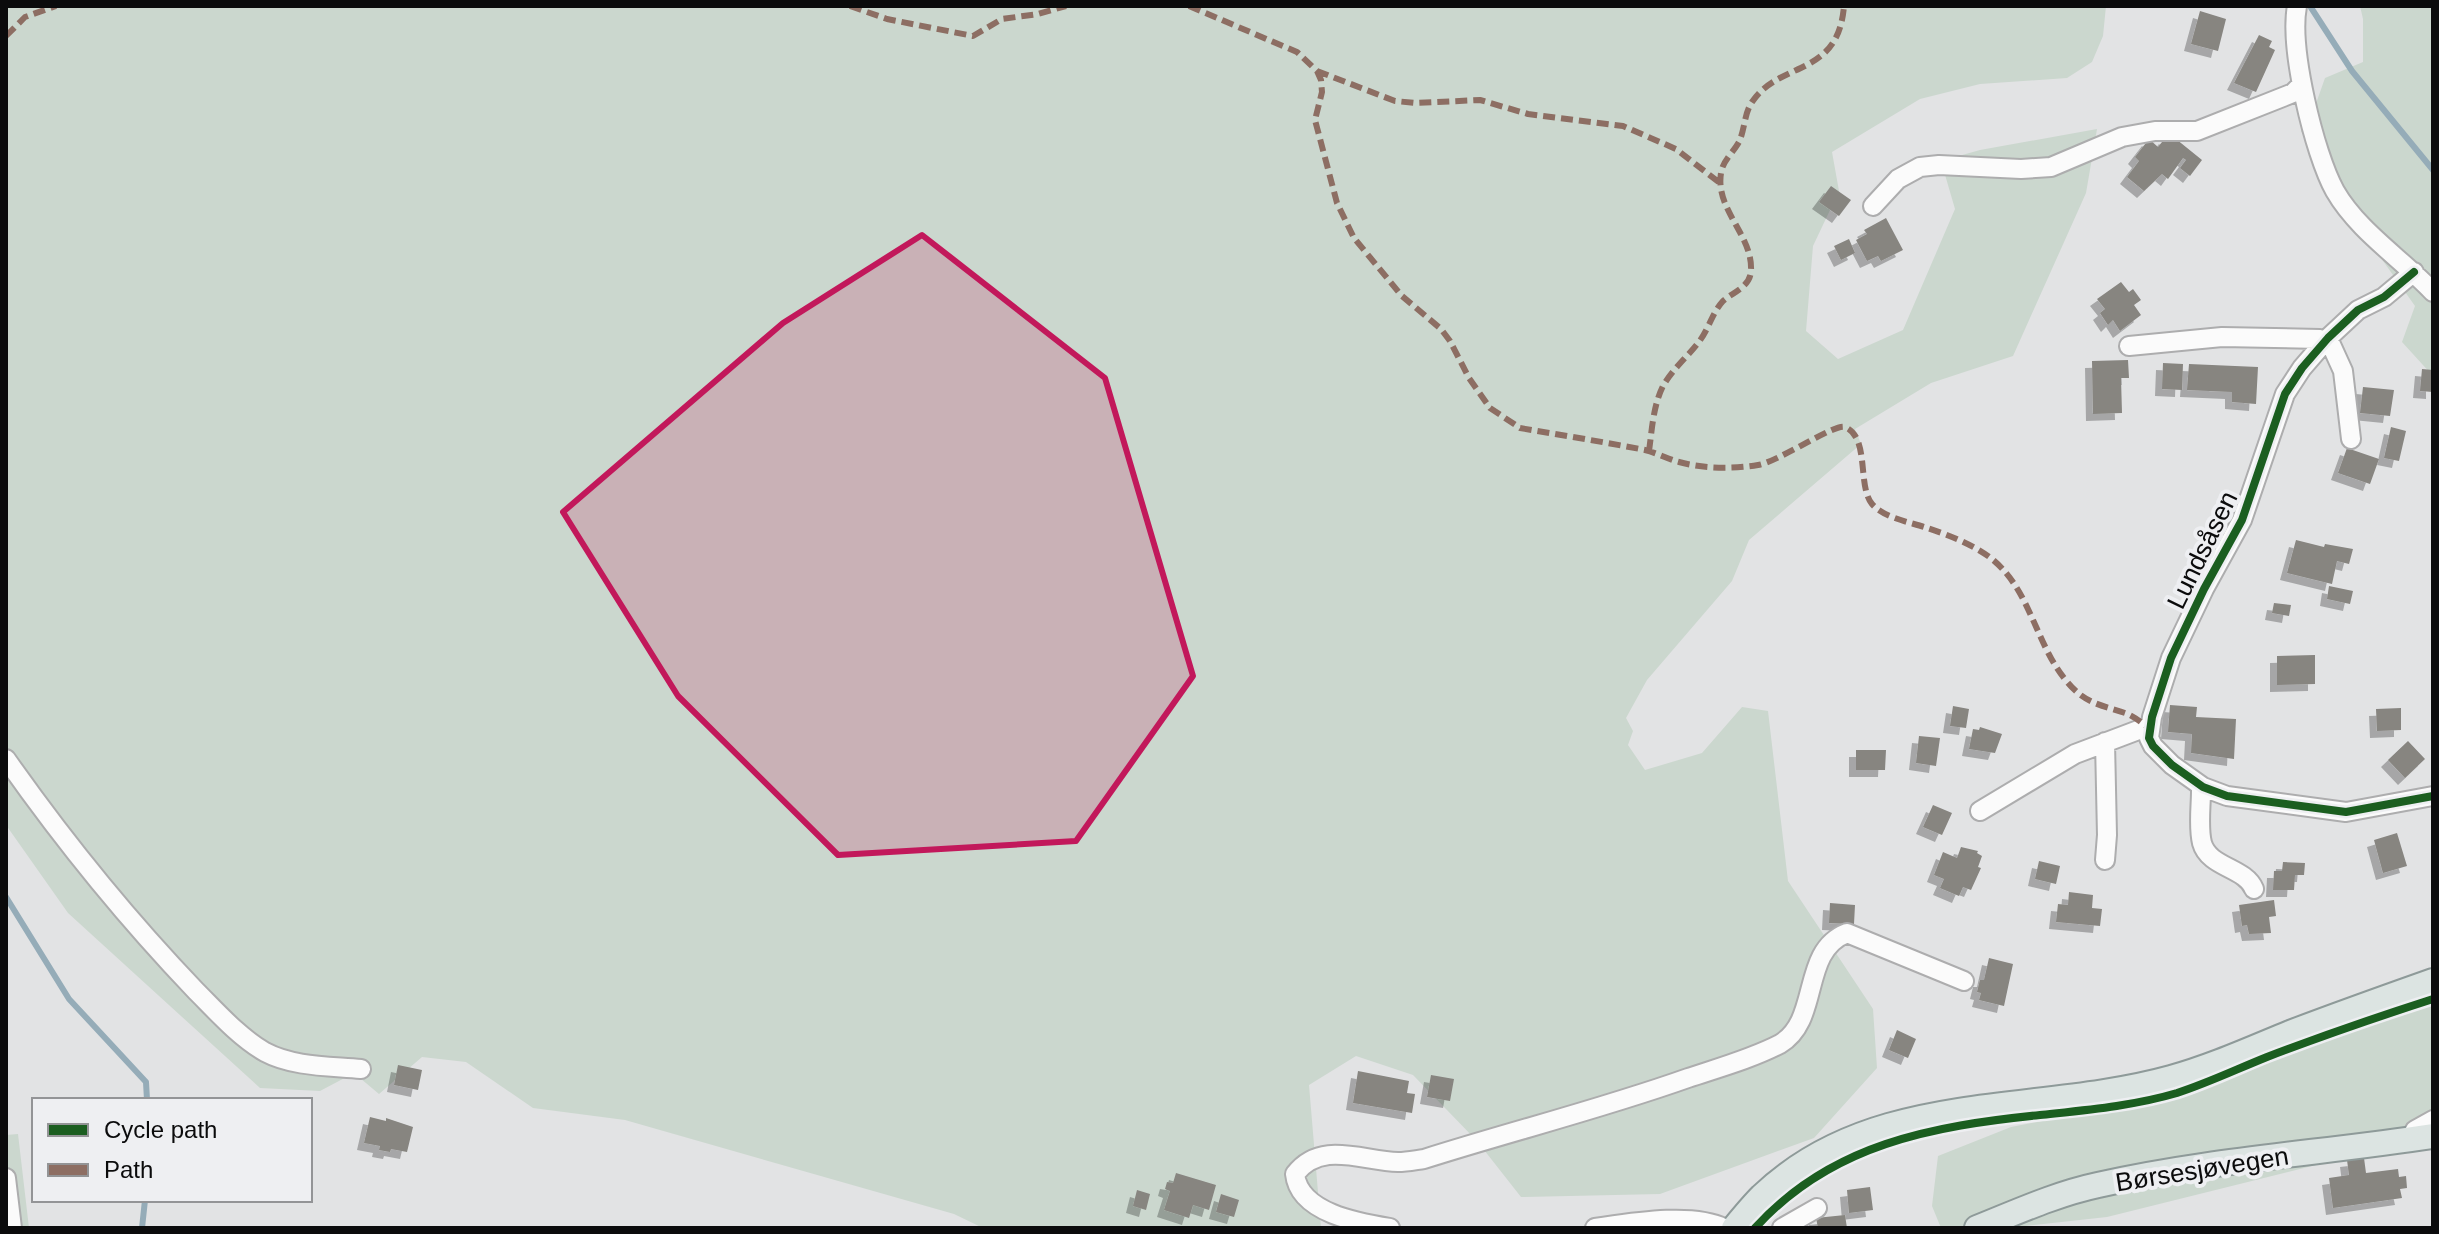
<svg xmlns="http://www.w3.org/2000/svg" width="2439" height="1234" font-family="Helvetica,sans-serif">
<defs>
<filter id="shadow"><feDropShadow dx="-7" dy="7" stdDeviation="0" flood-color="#0004"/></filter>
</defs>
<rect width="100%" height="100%" fill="#e2e3e4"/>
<path fill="#cbd7ce" d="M6 6H2106L2103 36 2092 62 2067 78 1980 84 1920 99 1832 152 1839 191 1813 246 1806 331 1838 359 1903 330 1955 209 1941 161 1980 150 2097 129 2086 193 2013 356 1931 383 1855 429 1861 444 1749 540 1732 581 1647 680 1626 718 1633 731 1628 745 1645 770 1702 753 1742 707 1768 711 1788 881 1873 1009 1877 1068 1814 1138 1660 1194 1521 1197 1477 1141 1413 1075 1356 1056 1309 1085 1321 1228H983L954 1214 625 1120 533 1108 466 1062 422 1057 379 1094 354 1073 320 1091 260 1088 68 913 6 825Z
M2360 6H2433V376L2402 342 2415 306 2349 213 2301 131 2313 112 2325 78 2363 62V19Z
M2433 975V1123L2340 1159 2107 1217 2007 1228H1941L1932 1206 1938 1156 2011 1127 2161 1098 2343 1026Z
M18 1134 29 1228H6V1135Z"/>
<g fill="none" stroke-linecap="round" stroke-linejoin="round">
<path stroke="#95acb8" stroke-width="6" d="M2310 6 2352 71 2433 170
M6 897 69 999 146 1082 147 1100
M142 1228 145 1200"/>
</g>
<path fill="#878580" filter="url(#shadow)" d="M2200 11 2226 19 2218 51 2191 44Z
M2259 35 2272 41 2269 47 2275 50 2256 92 2234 83Z
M2166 137 2173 142 2176 139 2202 160 2190 176 2180 168 2186 160 2183 158 2168 179 2162 174 2144 191 2127 177 2139 161 2135 157 2149 139 2158 147Z
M1831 186 1851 200 1839 216 1819 202Z
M1886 218 1903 250 1881 261 1878 256 1867 261 1856 240 1867 234 1864 230Z
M1849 239 1855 253 1841 260 1834 246Z
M2121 282 2129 292 2133 289 2141 300 2134 305 2141 315 2120 331 2113 320 2108 325 2100 313 2105 309 2097 299Z
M2128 360 2129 378H2121L2122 413 2093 414 2092 361Z
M2163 363 2183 364 2182 390 2162 389Z
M2189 364 2258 367 2256 404 2232 402V392L2187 390Z
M2422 369 2433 370V392L2420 391Z
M2363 387 2394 390 2390 416 2360 413Z
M2391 427 2406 431 2399 461 2384 458Z
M2347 448 2379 459 2370 484 2338 473Z
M2296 540 2324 547 2325 544 2353 549 2349 564 2337 561 2332 584 2287 573Z
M2329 586 2353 591 2350 604 2327 599Z
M2274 603 2291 605 2289 616 2272 613Z
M2315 655V684L2277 685V656Z
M2170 705 2197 707 2196 717 2236 719 2234 759 2191 753 2192 734 2168 732Z
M1953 706 1969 709 1966 728 1950 726Z
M2401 708V730L2377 731 2376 709Z
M1980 727 2002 734 1995 753 1969 749 1973 729 1979 730Z
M1919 736 1940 738 1936 766 1916 763Z
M2408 741 2425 759 2405 778 2388 760Z
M1856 750H1886L1885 770H1856Z
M1933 805 1952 813 1942 835 1923 827Z
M2397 833 2407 866 2383 873 2374 840Z
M1961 847 1978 851 1977 853 1982 856 1978 867 1981 868 1971 890 1963 887 1959 896 1940 888 1944 879 1934 875 1943 852 1957 858Z
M2039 861 2060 866 2056 884 2035 879Z
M2283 862 2305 863 2304 875H2295L2294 890H2273L2274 871H2282Z
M2069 892 2093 895 2092 908 2102 909 2100 926 2056 922 2058 904 2068 905Z
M2274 900 2276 916 2269 917 2271 933 2249 934 2247 925 2242 926 2239 905Z
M1830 903 1855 905 1854 924 1829 923Z
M1989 958 2013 964 2004 1006 1979 1000 1981 993 1977 992 1980 980H1984Z
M1897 1030 1916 1039 1908 1058 1889 1050Z
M398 1065 422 1070 418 1090 394 1085Z
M1358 1071 1409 1081 1407 1093 1415 1094 1412 1113 1353 1103Z
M1431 1075 1454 1079 1450 1101 1427 1097Z
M370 1117 386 1121V1118L413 1127 407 1152 391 1149 390 1152 379 1150 380 1146 364 1143Z
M2364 1158 2366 1173 2398 1169 2399 1177 2406 1176 2407 1188 2400 1189 2402 1198 2333 1208 2329 1178 2349 1175 2347 1160Z
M1176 1173 1216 1185 1209 1210 1193 1205 1189 1218 1164 1210 1170 1191 1165 1189 1167 1182 1173 1183Z
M1870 1187 1873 1210 1849 1213 1847 1190Z
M1137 1190 1150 1194 1146 1210 1133 1206Z
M1221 1194 1239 1200 1234 1217 1216 1212Z
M1845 1215 1847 1228H1818L1816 1218Z"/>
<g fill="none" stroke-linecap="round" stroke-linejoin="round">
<g stroke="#adadae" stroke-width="22">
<path id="minor" d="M2297 6C2289 48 2314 153 2335 191 2358 231 2402 259 2433 292
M1873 206 1898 179 1920 167 1939 165 2021 169 2051 167 2122 137 2155 131H2197L2293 93 2301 85
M2414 272 2384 297 2358 310 2328 338 2302 368 2285 394 2242 520 2204 589 2171 658 2152 717 2149 738 2153 746 2172 765 2203 787 2227 796 2346 812 2433 796
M2328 338 2343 371 2351 439
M2129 346 2222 337 2320 339 2324 343
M6 759C63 840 127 919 196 991 217 1012 239 1037 265 1052 293 1067 330 1066 361 1069
M2203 787 2201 791C2201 807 2198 827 2202 843 2209 868 2245 867 2254 889
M1980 811 2075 754 2141 729H2150
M2105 860 2107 835 2105 742
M2411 1139 2415 1130 2433 1120
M6 1178 12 1228
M1390 1228C1359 1223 1299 1213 1295 1174 1321 1140 1362 1161 1398 1162 1407 1162 1416 1160 1424 1159 1512 1131 1601 1109 1688 1078 1718 1068 1751 1059 1780 1044 1821 1020 1800 951 1847 933L1964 981
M1595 1228C1630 1223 1692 1212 1724 1228
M1782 1228 1817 1208"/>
</g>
<g stroke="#8e9a99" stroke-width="28">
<path id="major" d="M1734 1228C1743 1217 1752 1206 1762 1196 1874 1089 2034 1116 2171 1078 2211 1067 2251 1049 2290 1033 2337 1015 2385 998 2433 981
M1977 1228C2017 1212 2056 1194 2098 1185 2208 1160 2322 1153 2433 1136"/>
</g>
<use href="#minor" stroke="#fbfbfb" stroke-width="18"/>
<use href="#major" stroke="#dce4e2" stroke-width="24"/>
<path stroke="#8d6e63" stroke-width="6" stroke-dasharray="12 6" stroke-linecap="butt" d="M850 6 887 19 973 36 1002 19 1038 14 1066 6
M1189 6 1297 52 1317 71 1321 80 1322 92 1315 120 1337 203 1354 238 1402 296 1441 329 1450 341 1469 378 1490 408 1520 428C1561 435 1604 442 1645 450 1657 453 1668 459 1679 462 1704 469 1733 469 1758 465 1778 462 1835 423 1845 427 1870 437 1857 486 1872 504 1884 518 1910 522 1927 528 1949 535 1974 545 1992 559 2030 590 2035 641 2064 678 2083 703 2098 704 2125 713 2134 716 2142 723 2150 729
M6 36 25 17 56 6
M1317 71 1395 101 1415 103 1480 100 1528 114 1623 126 1676 149 1720 183
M1649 451C1652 430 1653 406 1663 386 1672 370 1687 357 1698 343 1708 331 1712 313 1723 301 1733 292 1750 287 1751 271 1753 235 1715 210 1721 173 1723 160 1733 153 1739 142 1745 129 1744 114 1752 102 1780 60 1838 78 1844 6"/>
<g stroke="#eeeff2" stroke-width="13">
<path id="cycleway" d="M2414 272 2384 297 2358 310 2328 338 2302 368 2285 394 2242 520 2204 589 2171 658 2152 717 2149 738 2153 746 2172 765 2203 787 2227 796 2346 812 2433 796
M1755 1228C1831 1144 1932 1126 2040 1115 2086 1110 2133 1106 2177 1093 2208 1083 2237 1069 2267 1057 2322 1036 2377 1017 2433 999"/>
</g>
<use href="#cycleway" stroke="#1b5e20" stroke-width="8"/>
</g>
<path fill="#c2185b" fill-opacity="0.2" stroke="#c2185b" stroke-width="6" stroke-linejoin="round" d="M922 235 1105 378 1193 676 1076 841 838 855 678 696 563 512 783 323Z"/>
<g text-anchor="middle" stroke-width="8" stroke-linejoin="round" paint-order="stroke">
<g font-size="26" fill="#0b0b0c" stroke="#eeeff2">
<text transform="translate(2202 550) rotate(-64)" y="9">Lundsåsen</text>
<text transform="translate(2202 1169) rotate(-9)" y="9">Børsesjøvegen</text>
</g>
</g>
<rect width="2439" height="1234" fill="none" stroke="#0b0b0c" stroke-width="16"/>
<rect x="32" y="1098" width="280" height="104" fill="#eeeff2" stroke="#939496" stroke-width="2"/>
<rect x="48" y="1124" width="40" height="12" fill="#1b5e20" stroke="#939496" stroke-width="2"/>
<text x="104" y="1138" font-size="24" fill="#0b0b0c">Cycle path</text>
<rect x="48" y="1164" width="40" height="12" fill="#8d6e63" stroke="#939496" stroke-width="2"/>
<text x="104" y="1178" font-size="24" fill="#0b0b0c">Path</text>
</svg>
